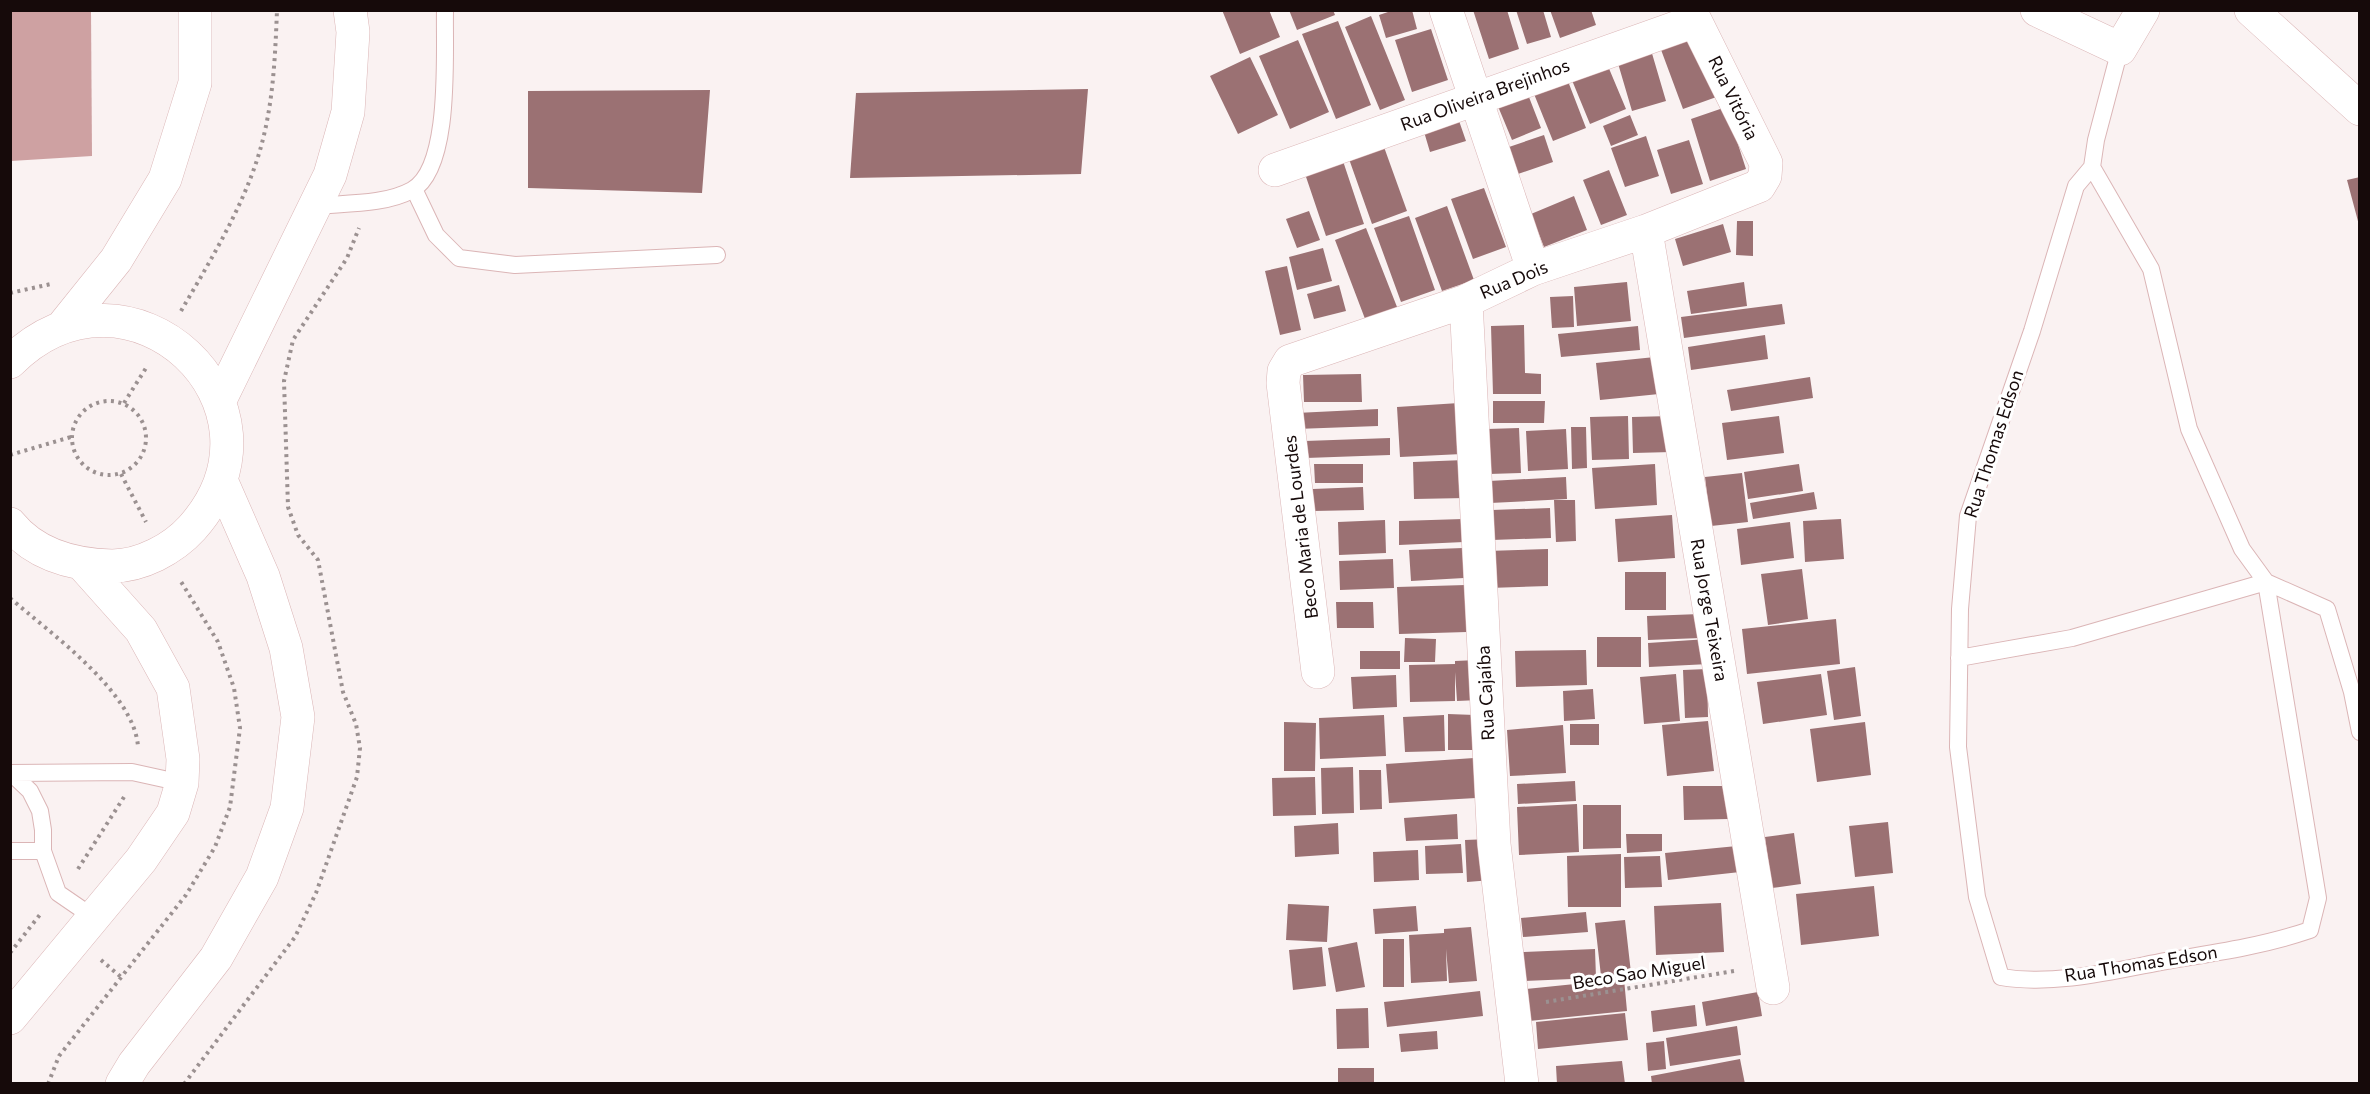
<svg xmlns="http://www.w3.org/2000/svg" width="2370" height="1094" font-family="Commissioner,sans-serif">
<rect width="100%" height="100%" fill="#faf2f2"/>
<path fill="#cea1a2" d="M11 10 91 11 92 156 11 161Z"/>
<path fill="#9b7173" d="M1222 10H1269L1280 37 1240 54Z
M1289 10H1333L1335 15 1297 30Z
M1394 10H1412L1417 29 1386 38 1379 15Z
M1473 10H1507L1519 49 1489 59Z
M1516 10H1543L1551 37 1527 44Z
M1550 10H1591L1596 25 1560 38Z
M1371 16 1405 100 1380 110 1345 27Z
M1338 21 1371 105 1336 119 1302 34Z
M1431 29 1448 80 1412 92 1395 40Z
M1698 33 1722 95 1683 109 1660 47Z
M1298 40 1329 112 1290 129 1259 56Z
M1651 50 1666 101 1632 111 1617 60Z
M1250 57 1278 115 1238 134 1210 76Z
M1605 59 1626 109 1590 124 1569 73Z
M1566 76 1586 128 1553 141 1532 89Z
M1088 89 1081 174 850 178 856 93Z
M710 90 702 193 528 188V91Z
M1527 92 1541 128 1512 140 1497 104Z
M1726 107 1746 169 1710 181 1691 119Z
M1457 115 1466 141 1430 152 1422 125Z
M1630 115 1638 135 1611 146 1603 126Z
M1544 135 1553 162 1515 175 1506 148Z
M1646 136 1659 176 1625 187 1611 148Z
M1689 140 1703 184 1671 194 1657 150Z
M1384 147 1407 211 1372 224 1349 159Z
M1340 152 1364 224 1326 236 1302 165Z
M1609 170 1627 215 1601 225 1583 180Z
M2360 177V225H2359L2347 180Z
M1484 188 1506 247 1473 259 1451 199Z
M1574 196 1587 230 1544 247 1531 214Z
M1447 206 1474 280 1442 291 1415 218Z
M1309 211 1320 240 1297 248 1286 219Z
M1409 216 1435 290 1401 302 1374 228Z
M1737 221H1753V256L1736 255Z
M1723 224 1731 252 1683 266 1675 239Z
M1366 228 1399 312 1367 324 1335 240Z
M1323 248 1332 281 1297 290 1289 257Z
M1287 266 1301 330 1280 335 1265 271Z
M1627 282 1631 321 1577 326 1574 287Z
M1744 282 1747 306 1691 314 1687 291Z
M1339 285 1346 311 1314 319 1307 294Z
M1573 296 1574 327 1552 328 1550 297Z
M1782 304 1785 324 1684 338 1681 317Z
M1524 325 1525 373 1541 374V394H1493L1491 326Z
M1638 326 1640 350 1561 357 1558 334Z
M1765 335 1768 359 1691 370 1688 347Z
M1655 357 1659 394 1600 400 1596 363Z
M1361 374 1362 402H1304L1303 375Z
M1810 377 1813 398 1731 411 1727 390Z
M1493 401H1545L1544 423H1493Z
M1459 403 1462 454 1400 457 1397 407Z
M1378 409V426L1296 429V413Z
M1628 416 1629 459 1592 460 1590 417Z
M1671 416 1672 452 1633 453 1632 417Z
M1779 416 1784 453 1727 460 1722 423Z
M1571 427H1586L1587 468 1572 469Z
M1519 428 1521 473 1489 474 1487 429Z
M1566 429 1568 469 1528 471 1526 431Z
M1390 438V455L1306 458 1305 441Z
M1465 460 1466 498 1414 499 1413 462Z
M1314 464H1363V483H1315Z
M1655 464 1657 505 1595 509 1592 468Z
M1799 464 1803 491 1748 499 1744 472Z
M1742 473 1748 522 1711 526 1705 477Z
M1566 477 1567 499 1490 503 1489 481Z
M1363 487 1364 510 1313 511V489Z
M1814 492 1817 509 1753 519 1750 503Z
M1554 500H1575L1576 541 1556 542Z
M1550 508 1551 538 1492 540V510Z
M1672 515 1675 558 1618 562 1615 519Z
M1463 519 1464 542 1399 545V521Z
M1841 519 1844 559 1805 562 1803 521Z
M1385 520 1386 553 1339 555 1338 522Z
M1790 522 1794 558 1741 565 1737 529Z
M1463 548 1464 578 1411 581 1409 550Z
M1548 549V586L1489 588 1487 551Z
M1393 559 1394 588 1340 590 1339 561Z
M1802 569 1808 619 1768 625 1761 574Z
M1625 572H1666V610H1625Z
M1466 585 1467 632 1399 634 1397 587Z
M1336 602H1373L1374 628H1337Z
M1700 614 1701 638 1648 640 1647 616Z
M1836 619 1840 664 1747 674 1742 629Z
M1597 637H1641V667H1597Z
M1405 638 1436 639 1435 662H1404Z
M1708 639 1709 664 1649 667 1648 643Z
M1586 650 1587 685 1516 687 1515 651Z
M1360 651H1400V669H1360Z
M1477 660 1479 700 1457 701 1455 672V701L1410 702 1409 665 1455 664V661Z
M1855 667 1861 716 1834 720 1827 671Z
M1707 669 1708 717 1685 718 1683 670Z
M1676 674 1680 721 1644 724 1640 677Z
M1821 674 1827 715 1763 724 1757 682Z
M1396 675 1397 707 1353 709 1351 677Z
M1593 689 1595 719 1564 721 1563 691Z
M1448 714 1475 715 1474 750H1448Z
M1384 715 1386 756 1320 759 1319 718Z
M1444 715 1445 751 1405 752 1403 717Z
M1708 721 1714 771 1667 776 1662 725Z
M1284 722 1316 723 1315 771H1284Z
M1865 722 1871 775 1817 782 1810 729Z
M1570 724H1599V745H1570Z
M1563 725 1566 773 1510 776 1507 730Z
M1474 758 1476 798 1389 803 1386 764Z
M1353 767 1354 813 1322 814 1321 768Z
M1359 770H1381L1382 809 1360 810Z
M1315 777 1316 815 1273 816 1272 778Z
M1575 781 1576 801 1518 804 1517 784Z
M1683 786H1727L1728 819 1684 820Z
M1577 804 1579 852 1519 855 1517 807Z
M1583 805H1621V848L1583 849Z
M1457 814 1458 839 1406 841 1404 818Z
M1888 822 1893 873 1855 877 1849 826Z
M1338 823 1339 854 1295 857 1294 826Z
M1794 833 1801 884 1772 888 1765 837Z
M1626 834H1662V851L1627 853Z
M1490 839 1492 880 1467 882 1465 840Z
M1461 844 1463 873 1426 874 1425 846Z
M1737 846 1740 872 1668 880 1665 853Z
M1418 850 1419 880 1374 882 1373 852Z
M1621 854V907H1568L1567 856Z
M1660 856 1662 887 1625 888 1624 857Z
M1874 886 1879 936 1801 945 1796 894Z
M1721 903 1724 952 1656 955 1654 906Z
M1288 904 1329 906 1327 942 1286 940Z
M1416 906 1418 931 1375 934 1373 909Z
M1586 912 1588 932 1523 937 1521 918Z
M1625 920 1631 973 1601 976 1595 923Z
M1471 927 1477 981 1449 983 1446 949 1447 981 1411 983 1409 935 1444 933V929Z
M1383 939H1404V987H1383Z
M1357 942 1365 987 1336 992 1328 948Z
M1322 947 1326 986 1293 990 1289 950Z
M1595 949 1596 978 1524 981 1523 952Z
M1624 979 1627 1011 1529 1021 1526 989Z
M1480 991 1483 1016 1387 1027 1384 1002Z
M1758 992 1762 1016 1706 1026 1702 1002Z
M1695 1005 1697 1026 1653 1032 1651 1011Z
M1368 1008 1369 1048 1337 1049 1336 1009Z
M1625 1013 1628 1040 1538 1049 1536 1022Z
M1737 1026 1741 1055 1670 1066 1666 1038Z
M1437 1031 1438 1049 1401 1052 1399 1034Z
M1664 1041 1666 1069 1648 1071 1646 1043Z
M1740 1059 1745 1084H1652L1651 1076Z
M1622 1061 1625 1084H1557L1556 1066Z
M1338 1068H1374V1084H1338Z"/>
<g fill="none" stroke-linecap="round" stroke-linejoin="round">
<g stroke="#dbb5b6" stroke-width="18">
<path id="lane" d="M2092 167 2151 269 2189 429 2242 549 2266 582 2318 898 2310 930C2263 946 2214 953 2166 961 2113 971 2054 986 2001 977L1977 897 1958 747 1960 609 1968 516 2032 331 2076 186 2092 167 2096 140 2120 49
M414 189 436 235 459 258 515 265 717 255
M314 206C345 203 385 205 412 190 452 168 444 51 445 10
M1959 658 2072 638 2266 582 2327 609 2352 692 2360 732
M10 773 132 772 182 783
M11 773 30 791 40 811 43 830V851L58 893 93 917
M10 851H43"/>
</g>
<g stroke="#dbb5b6" stroke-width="34">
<path id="street" d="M1446 10 1533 269
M2037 10 2120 49 2143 10
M2251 10 2360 109
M1275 170 1695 21
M1646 231 1773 988
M1466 301 1494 844 1522 1084
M63 326 116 260 165 179 195 83V10
M10 362C130 243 301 406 192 528 173 549 141 566 112 566 74 565 35 555 10 524
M220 400 330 175 348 112 353 32 350 10
M1318 672 1283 383 1284 371 1290 361 1466 301 1533 269 1646 231 1759 186 1765 176 1766 163 1690 10
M10 1018 141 860 173 813 182 783 183 759 173 688 141 630 83 565
M122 1084 134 1064 216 958 262 877 287 808 298 717 286 648 263 576 221 480"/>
</g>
<path stroke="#9b9191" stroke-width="4" stroke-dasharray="3 4.5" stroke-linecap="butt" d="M10 293 51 284
M181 311C209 263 240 212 257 160 273 111 275 61 277 10
M72 438a37 37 0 1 1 74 0a37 37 0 1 1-74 0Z
M124 403 146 368
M10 455 71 437
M121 474 146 522
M10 598C50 633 135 693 138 747
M78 869 124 797
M10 953 42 912
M101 960 121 977
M1546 1002 1734 971
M48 1084 59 1056 186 895 215 847 230 807 240 728 234 688 218 642 180 580
M184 1084 295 937 316 893 357 777 360 748 356 724 343 692 318 560 298 535 288 507 284 381 293 340 347 258 359 228"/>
<use href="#lane" stroke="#fff" stroke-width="16"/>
<use href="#street" stroke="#fff" stroke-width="33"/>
</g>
<g text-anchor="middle" stroke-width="6" stroke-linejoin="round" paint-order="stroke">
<g font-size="18" fill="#160a0a" stroke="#fff">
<text transform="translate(1485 95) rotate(-20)" y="6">Rua Oliveira Brejinhos</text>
<text transform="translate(1733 98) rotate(64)" y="6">Rua Vitória</text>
<text transform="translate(1514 280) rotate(-23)" y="6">Rua Dois</text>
<text transform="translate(1994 444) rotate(-72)" y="6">Rua Thomas Edson</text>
<text transform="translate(1301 527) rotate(-97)" y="6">Beco Maria de Lourdes</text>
<text transform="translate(1709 610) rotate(80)" y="6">Rua Jorge Teixeira</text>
<text transform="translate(1486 693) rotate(-93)" y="6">Rua Cajaíba</text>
<text transform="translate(2141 964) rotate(-9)" y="6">Rua Thomas Edson</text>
<text transform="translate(1639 973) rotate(-9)" y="6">Beco Sao Miguel</text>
</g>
</g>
<rect width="2370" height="1094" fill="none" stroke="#160a0a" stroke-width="24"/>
</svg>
